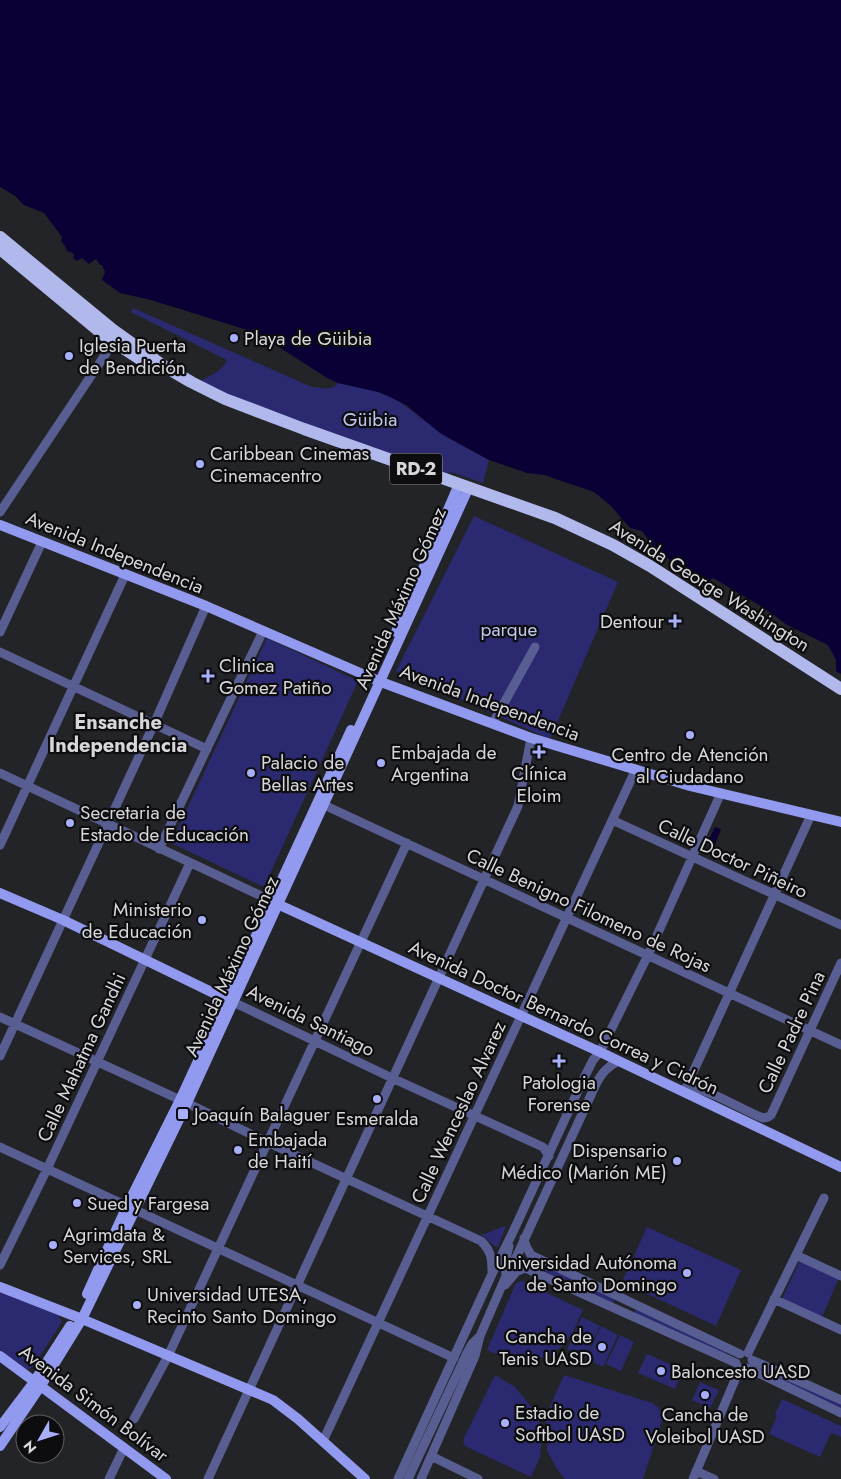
<svg xmlns="http://www.w3.org/2000/svg" width="841" height="1479" font-family="Jost,sans-serif">
<rect width="100%" height="100%" fill="#232428"/>
<path fill="#2b2970" d="M133 308 312 387C322 388 331 391 338 383 356 387 375 389 391 397 405 404 416 415 429 424 448 438 468 449 489 460L483 483 451 472 446 476 198 385C207 374 219 376 227 360L131 312Z
M474 516 618 582 550 739 396 671Z
M267 638 358 681 264 887 171 843Z
M506 1226 498 1247 494 1246 481 1234C489 1234 497 1228 506 1226Z
M647 1227 741 1270 716 1326 622 1282Z
M800 1260 839 1278 822 1317 782 1299Z
M547 1267 615 1299 613 1303 545 1272Z
M522 1281 583 1310 573 1332 561 1347 549 1356 532 1360 507 1358 487 1350 516 1283Z
M0 1291 58 1315 62 1322 33 1367 27 1370 0 1350Z
M636 1309 728 1351 726 1355 634 1313Z
M582 1317 600 1326 585 1358 567 1349Z
M601 1326 618 1335 603 1367 586 1358Z
M620 1335 634 1342 621 1371 606 1364Z
M647 1354 683 1370 675 1389 638 1373Z
M759 1365 841 1403V1409L757 1369Z
M495 1375 515 1387 538 1415 542 1432 540 1457 531 1477 465 1446 463 1440Z
M564 1375 652 1403 659 1408 663 1417 643 1479H565L557 1469 547 1451 546 1422 550 1406Z
M700 1382 719 1390 710 1408 692 1400Z
M782 1399 841 1426V1437L831 1433 820 1457 769 1434 777 1416 775 1414Z"/>
<path fill="#0a0036" d="M0 0H841V674L836 671V660L828 645 787 625 764 608 713 578 707 583 695 572 688 573 655 549 642 531 630 528 611 506 594 492 544 475 527 473 489 460 456 442 440 433 406 405 390 397 378 392 338 383 327 378 257 333 151 300 120 293 102 280 105 272 102 265H100L96 259 89 264 82 258 77 261 73 258 74 254 71 252 67 251 65 246 61 241 62 237 44 213 24 205 15 196 0 187Z
M715 827 721 829 715 845 708 842Z"/>
<g fill="none" stroke-linecap="round" stroke-linejoin="round">
<path stroke="#595e92" stroke-width="9" d="M0 512 117 337
M0 632 42 542
M0 652 207 749
M493 723 535 647
M0 773 272 901
M324 805 841 1045
M612 820 841 925
M0 845 125 575
M159 849 263 631
M233 1002 392 1078 543 1147 549 1156
M0 1017 187 1103 267 1142 481 1241C491 1251 492 1258 492 1271
M0 1056 154 724 206 606
M684 1092 811 815
M686 1093C688 1091 689 1089 692 1089 704 1086 748 1113 763 1118L768 1117 771 1115 841 963
M0 1147 454 1358
M524 1238 526 1246 531 1255 740 1354
M796 1255 841 1276
M0 1265 47 1169 190 863
M506 1275 505 1263 509 1246
M505 1285 516 1272 525 1268 736 1363
M774 1299 841 1330
M748 1353 824 1198
M752 1360 841 1400
M748 1368 841 1413
M134 1419 168 1356 407 843
M323 1441 636 769
M431 1456 478 1479
M696 1471 714 1479
M109 1479 124 1448
M208 1479 518 806 531 738
M398 1479 492 1274 512 1234 582 1082 593 1060 600 1052 648 955 721 793
M408 1479 467 1353 472 1344 480 1336
M421 1479 475 1356 480 1336 506 1276 514 1262 596 1084C602 1073 607 1067 618 1061
M693 1479 740 1368"/>
<path stroke="#929af0" stroke-width="10" d="M0 525 206 606 381 682 531 738 690 786 841 822
M396 632 459 484
M0 893 63 920 232 1002
M273 902 600 1052 841 1167
M0 1287 82 1319 273 1400 298 1419 365 1479
M87 1294 127 1206 180 1100 351 730
M0 1356 166 1479
M0 1427 34 1382 70 1326
M0 1446 40 1387 82 1319 187 1103 469 487"/>
<path stroke="#b1b8eb" stroke-width="12" d="M0 237 113 330 162 365 191 382 225 399 304 429 555 518 613 545 650 566 841 689
M0 249 106 337 146 363"/>
</g>
<g fill="#a8b0fc" stroke="#0d0d0f" stroke-width="2">
<circle cx="234" cy="338" r="5"/>
<circle cx="69" cy="356" r="5"/>
<circle cx="200" cy="464" r="5"/>
<path d="M672.5 613.5h5v5h5v5h-5v5h-5v-5h-5v-5h5z"/>
<path d="M205.5 668.5h5v5h5v5h-5v5h-5v-5h-5v-5h5z"/>
<circle cx="690" cy="735" r="5"/>
<path d="M536.5 744.5h5v5h5v5h-5v5h-5v-5h-5v-5h5z"/>
<circle cx="381" cy="763" r="5"/>
<circle cx="251" cy="773" r="5"/>
<circle cx="70" cy="823" r="5"/>
<circle cx="202" cy="920" r="5"/>
<path d="M556.5 1053.5h5v5h5v5h-5v5h-5v-5h-5v-5h5z"/>
<circle cx="377" cy="1099" r="5"/>
<rect x="177" y="1108" width="12" height="12" rx="2.5"/>
<circle cx="238" cy="1150" r="5"/>
<circle cx="677" cy="1161" r="5"/>
<circle cx="77" cy="1203" r="5"/>
<circle cx="53" cy="1245" r="5"/>
<circle cx="687" cy="1273" r="5"/>
<circle cx="137" cy="1305" r="5"/>
<circle cx="602" cy="1347" r="5"/>
<circle cx="661" cy="1371" r="5"/>
<circle cx="705" cy="1395" r="5"/>
<circle cx="505" cy="1423" r="5"/>
</g>
<g text-anchor="middle" stroke-width="4.5" stroke-linejoin="round" paint-order="stroke">
<rect fill="#0d0d0f" stroke="#9a9a9d" stroke-width="1" x="390" y="453.5" width="52" height="31" rx="4"/>
<g font-size="18" font-weight="bold" fill="#d7d7da">
<text x="416" y="475">RD-2</text>
</g>
<g font-size="19" fill="#d7d7da" stroke="#0d0d0f" text-anchor="start">
<text x="244" y="345">Playa de Güibia</text>
<text x="79" y="352">Iglesia Puerta<tspan x="79" dy="22">de Bendición</tspan></text>
<text x="210" y="460">Caribbean Cinemas<tspan x="210" dy="22">Cinemacentro</tspan></text>
<text x="664" y="628" text-anchor="end">Dentour</text>
<text x="219" y="672">Clinica<tspan x="219" dy="22">Gomez Patiño</tspan></text>
<text x="391" y="759">Embajada de<tspan x="391" dy="22">Argentina</tspan></text>
<text x="690" y="761" text-anchor="middle">Centro de Atención<tspan x="690" dy="22">al Ciudadano</tspan></text>
<text x="261" y="769">Palacio de<tspan x="261" dy="22">Bellas Artes</tspan></text>
<text x="539" y="780" text-anchor="middle">Clínica<tspan x="539" dy="22">Eloim</tspan></text>
<text x="80" y="819">Secretaria de<tspan x="80" dy="22">Estado de Educación</tspan></text>
<text x="192" y="916" text-anchor="end">Ministerio<tspan x="192" dy="22">de Educación</tspan></text>
<text x="559" y="1089" text-anchor="middle">Patologia<tspan x="559" dy="22">Forense</tspan></text>
<text x="194" y="1121">Joaquín Balaguer</text>
<text x="377" y="1125" text-anchor="middle">Esmeralda</text>
<text x="248" y="1146">Embajada<tspan x="248" dy="22">de Haití</tspan></text>
<text x="667" y="1157" text-anchor="end">Dispensario<tspan x="667" dy="22">Médico (Marión ME)</tspan></text>
<text x="87" y="1210">Sued y Fargesa</text>
<text x="63" y="1241">Agrimdata &amp;<tspan x="63" dy="22">Services, SRL</tspan></text>
<text x="677" y="1269" text-anchor="end">Universidad Autónoma<tspan x="677" dy="22">de Santo Domingo</tspan></text>
<text x="147" y="1301">Universidad UTESA,<tspan x="147" dy="22">Recinto Santo Domingo</tspan></text>
<text x="592" y="1343" text-anchor="end">Cancha de<tspan x="592" dy="22">Tenis UASD</tspan></text>
<text x="671" y="1378">Baloncesto UASD</text>
<text x="515" y="1419">Estadio de<tspan x="515" dy="22">Softbol UASD</tspan></text>
<text x="705" y="1421" text-anchor="middle">Cancha de<tspan x="705" dy="22">Voleibol UASD</tspan></text>
</g>
<g font-size="19" fill="#c0c6f1" stroke="#0d0d0f">
<text x="370" y="426">Güibia</text>
<text x="509" y="636">parque</text>
</g>
<g font-size="19" fill="#d7d7da" stroke="#0d0d0f">
<text transform="translate(115 552) rotate(22)" y="7">Avenida Independencia</text>
<text transform="translate(710 585) rotate(32)" y="7">Avenida George Washington</text>
<text transform="translate(400 598) rotate(-66)" y="7">Avenida Máximo Gómez</text>
<text transform="translate(490 702) rotate(20)" y="7">Avenida Independencia</text>
<text transform="translate(733 858) rotate(25)" y="7">Calle Doctor Piñeiro</text>
<text transform="translate(589 910) rotate(25)" y="7">Calle Benigno Filomeno de Rojas</text>
<text transform="translate(231 966) rotate(-65)" y="7">Avenida Máximo Gómez</text>
<text transform="translate(564 1017) rotate(25)" y="7">Avenida Doctor Bernardo Correa y Cidrón</text>
<text transform="translate(311 1020) rotate(26)" y="7">Avenida Santiago</text>
<text transform="translate(791 1032) rotate(-65)" y="7">Calle Padre Pina</text>
<text transform="translate(81 1057) rotate(-65)" y="7">Calle Mahatma Gandhi</text>
<text transform="translate(458 1112) rotate(-65)" y="7">Calle Wenceslao Alvarez</text>
<text transform="translate(94 1403) rotate(37)" y="7">Avenida Simón Bolívar</text>
</g>
<g font-size="20" font-weight="bold" fill="#d7d7da" stroke="#0d0d0f">
<text x="118" y="729">Ensanche<tspan x="118" dy="23">Independencia</tspan></text>
</g>
</g>
<g transform="translate(40 1439) rotate(231)"><circle r="24" fill="#0d0d0f" stroke="#5e5e60"/>
<path d="M0-4L9 19L0 12L-9 19Z" fill="#a8b0fc"/>
<text y="-8" font-size="14" font-weight="bold" text-anchor="middle" fill="#d7d7da">N</text>
</g>
</svg>
